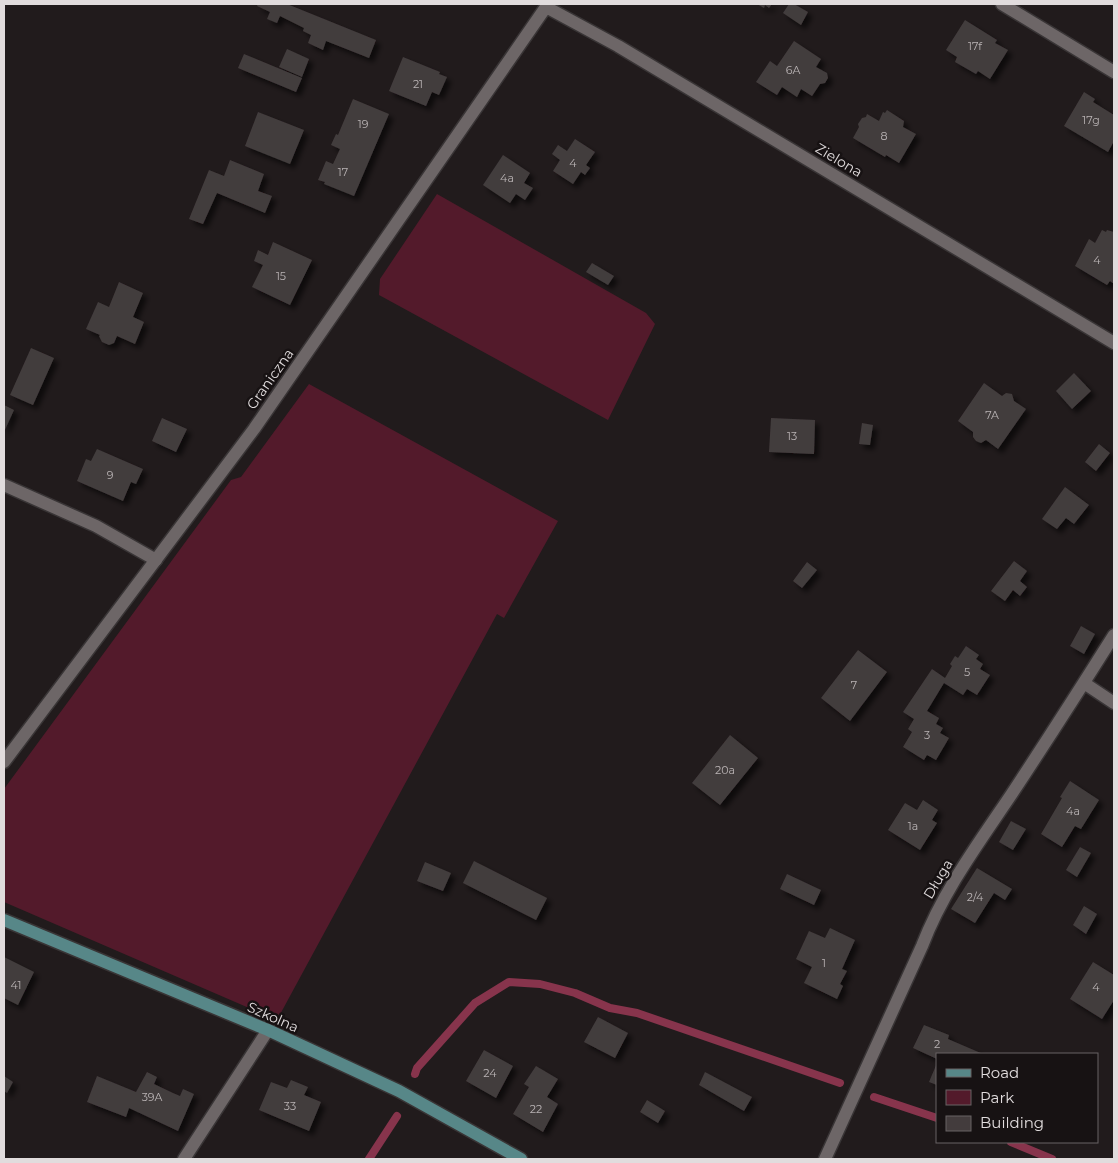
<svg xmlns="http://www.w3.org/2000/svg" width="1118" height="1163" font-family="Montserrat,sans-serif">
<defs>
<filter id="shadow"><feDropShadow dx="4.5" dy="4.5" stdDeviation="2.5" flood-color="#0009"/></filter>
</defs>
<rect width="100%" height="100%" fill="#211b1c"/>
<path fill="#531a2b" d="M437 194 646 313 655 324 608 420 379 295 380 279Z
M309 384 558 521 504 618 497 614 277 1020 4 902V789L231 480 241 477Z"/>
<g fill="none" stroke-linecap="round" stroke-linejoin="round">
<path stroke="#87344c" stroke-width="8" d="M415 1074 417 1068 475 1003 509 982 540 984 575 993 610 1008 637 1013 840 1083
M874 1097 937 1118
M1011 1142 1052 1159
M369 1159 397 1116"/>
</g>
<path fill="#433c3d" filter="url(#shadow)" d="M258 4H287L376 40 369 58 326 41 323 50 308 43 311 35 303 31 304 28 280 16 277 23 267 19 270 12 257 6Z
M757 4H772L769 8 765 5 764 8Z
M789 4H794L808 12 801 25 783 13Z
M965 20 997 40 995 43 1008 50 990 79 978 71 976 74 955 62 957 57 946 50Z
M794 41 821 59 816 67 827 73 828 78 825 83 820 84 812 96 801 89 797 97 782 87 777 95 756 82 770 61 777 66Z
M287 49 309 59 302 77 279 67Z
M244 54 302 78 296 92 238 68Z
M403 57 440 72 439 74 447 77 439 95 432 92 426 106 389 91Z
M1084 92 1095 99 1093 102 1114 115V141L1108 152 1064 126Z
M353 99 389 114 354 196 324 184 325 182 318 180 326 161 333 164 340 149 331 145 336 134 338 135Z
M887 110 904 121 903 127 916 134 899 163 886 155 885 157 853 138 859 127 858 124 862 118 866 117 867 114 879 121 883 112 885 113Z
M258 112 304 130 290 164 245 146Z
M575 139 595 152 586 165 590 168 585 175 581 172 573 184 553 171 560 160 552 154 558 145 567 151Z
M503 155 530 173 524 183 533 188 525 200 516 194 510 203 483 185Z
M230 160 264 174 258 191 272 196 265 213 217 193 203 224 189 219 209 170 224 176Z
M1102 230 1106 232 1107 230 1114 232V284L1110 281 1107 285 1075 266 1089 239 1095 243Z
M273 242 312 260 290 305 252 287 263 265 254 261 258 250 268 255Z
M592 263 614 276 608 285 586 272Z
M119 282 143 293 133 317 144 322 135 344 117 336 114 343 109 345 102 342 99 336 100 335 86 329 98 302 109 307Z
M31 348 54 358 33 405 10 395Z
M1074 373 1091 391 1072 409 1056 391Z
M984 383 1002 396 1006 393 1012 394 1014 401 1026 409 998 449 986 440 981 443 976 441 973 437V432L958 421Z
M4 405 14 410 4 432Z
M162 418 187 429 176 452 152 441Z
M771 418 815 420 814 454 769 452Z
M862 423 873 425 870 445 859 444Z
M1099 444 1110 453 1096 471 1085 462Z
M97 449 143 469 136 484 131 482 123 501 77 481 86 459 91 461Z
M1065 487 1089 505 1074 524 1066 518 1057 529 1042 519Z
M1014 561 1027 571 1020 581 1027 587 1020 596 1013 590 1005 601 991 591Z
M807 562 817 570 802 588 793 581Z
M1081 626 1095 634 1084 654 1070 646Z
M966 646 979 655 976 659 983 664 980 669 990 675 977 695 967 689 963 695 944 683 927 711 939 718 936 724 943 728 940 733 949 738 936 760 927 755 924 760 903 747 912 732 908 729 914 719 903 712 932 669 945 678 952 666 950 664 955 656 958 658Z
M858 650 887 672 850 721 821 698Z
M730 735 758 758 720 805 692 783Z
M1070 781 1099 800 1081 829 1075 826 1062 847 1041 834 1062 798 1060 797Z
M923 800 938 810 932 820 937 823 920 850 888 830 905 803 917 810Z
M1011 821 1026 829 1013 850 999 842Z
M1080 847 1091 853 1077 877 1066 870Z
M474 861 547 898 536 920 463 883Z
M425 862 451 873 443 891 417 881Z
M977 868 1012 889 1005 900 994 893 975 923 951 909Z
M787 874 821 890 814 905 780 889Z
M1084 906 1097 914 1086 934 1073 925Z
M830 928 855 940 842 969 847 971 840 984 843 986 837 999 804 983 812 967 796 959 809 931 825 938Z
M4 957 34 972 18 1005 4 998Z
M1093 962 1114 975V1000L1102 1019 1070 999Z
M598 1017 628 1033 615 1058 584 1042Z
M924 1025 949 1035 948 1039 983 1054H937V1059L913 1048Z
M484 1050 513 1066 496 1098 466 1081Z
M937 1063V1085L929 1082Z
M536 1066 558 1079 547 1097 558 1104 543 1132 513 1114 529 1087 524 1084Z
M147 1072 157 1077 154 1084 173 1093 180 1096 183 1089 194 1094 178 1131 129 1108 126 1117 87 1102 97 1076 136 1092Z
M705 1072 752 1097 744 1111 699 1085Z
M4 1076 13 1082 7 1093 4 1091Z
M291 1080 308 1087 304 1095 321 1102 309 1131 259 1110 271 1082 287 1088Z
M647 1100 665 1111 658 1123 640 1112Z"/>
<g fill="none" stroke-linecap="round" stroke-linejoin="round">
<g stroke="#393536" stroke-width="15">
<path id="lane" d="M1002 4 1114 72
M4 485 96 526 156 560
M184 1159 268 1030"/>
</g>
<g stroke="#393536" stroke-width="15">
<path id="street" d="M546 7 618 46 1114 343
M1084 683 1114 703
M4 762 254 429 548 4
M825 1159 922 946C943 891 978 844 1011 795 1046 742 1080 689 1114 635"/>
</g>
<g stroke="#393536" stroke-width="15">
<path id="secondary" d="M4 920 268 1030 399 1091 521 1159"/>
</g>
<use href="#lane" stroke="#6d6667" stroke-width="12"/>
<use href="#street" stroke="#6d6667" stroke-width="12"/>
<use href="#secondary" stroke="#578788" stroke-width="12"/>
</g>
<g text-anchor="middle" stroke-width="5" stroke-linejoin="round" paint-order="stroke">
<g font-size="11" fill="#bab4b5">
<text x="975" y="50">17f</text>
<text x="793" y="74">6A</text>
<text x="418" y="88">21</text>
<text x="1091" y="124">17g</text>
<text x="363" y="128">19</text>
<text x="884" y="140">8</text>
<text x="573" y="167">4</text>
<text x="343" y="176">17</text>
<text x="507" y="182">4a</text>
<text x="1097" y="264">4</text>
<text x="281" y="280">15</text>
<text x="992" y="419">7A</text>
<text x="792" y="440">13</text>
<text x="110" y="479">9</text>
<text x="967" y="676">5</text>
<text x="854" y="689">7</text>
<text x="927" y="739">3</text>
<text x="725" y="774">20a</text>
<text x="1073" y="815">4a</text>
<text x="913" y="830">1a</text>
<text x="975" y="901">2/4</text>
<text x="824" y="967">1</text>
<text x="16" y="989">41</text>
<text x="1096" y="991">4</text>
<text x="937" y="1048">2</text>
<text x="490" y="1077">24</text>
<text x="152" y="1101">39A</text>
<text x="290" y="1110">33</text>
<text x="536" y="1113">22</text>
</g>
<g font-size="14" fill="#e1dcdd" stroke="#171213">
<text transform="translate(839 160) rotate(31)" y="5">Zielona</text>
<text transform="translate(270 379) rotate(-55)" y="5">Graniczna</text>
<text transform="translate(938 879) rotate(-59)" y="5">Długa</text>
<text transform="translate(273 1017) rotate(24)" y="5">Szkolna</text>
</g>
</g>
<rect width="1118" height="1163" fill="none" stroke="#e1dcdd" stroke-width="10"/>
<rect x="936" y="1053" width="162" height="90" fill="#171213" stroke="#686364"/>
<rect x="946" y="1069" width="25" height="8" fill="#578788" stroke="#686364"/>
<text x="980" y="1078" font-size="15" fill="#e1dcdd">Road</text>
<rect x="946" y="1090" width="25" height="15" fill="#531a2b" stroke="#686364"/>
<text x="980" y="1103" font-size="15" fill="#e1dcdd">Park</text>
<rect x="946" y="1116" width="25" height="15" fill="#433c3d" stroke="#686364"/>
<text x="980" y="1128" font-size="15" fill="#e1dcdd">Building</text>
</svg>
